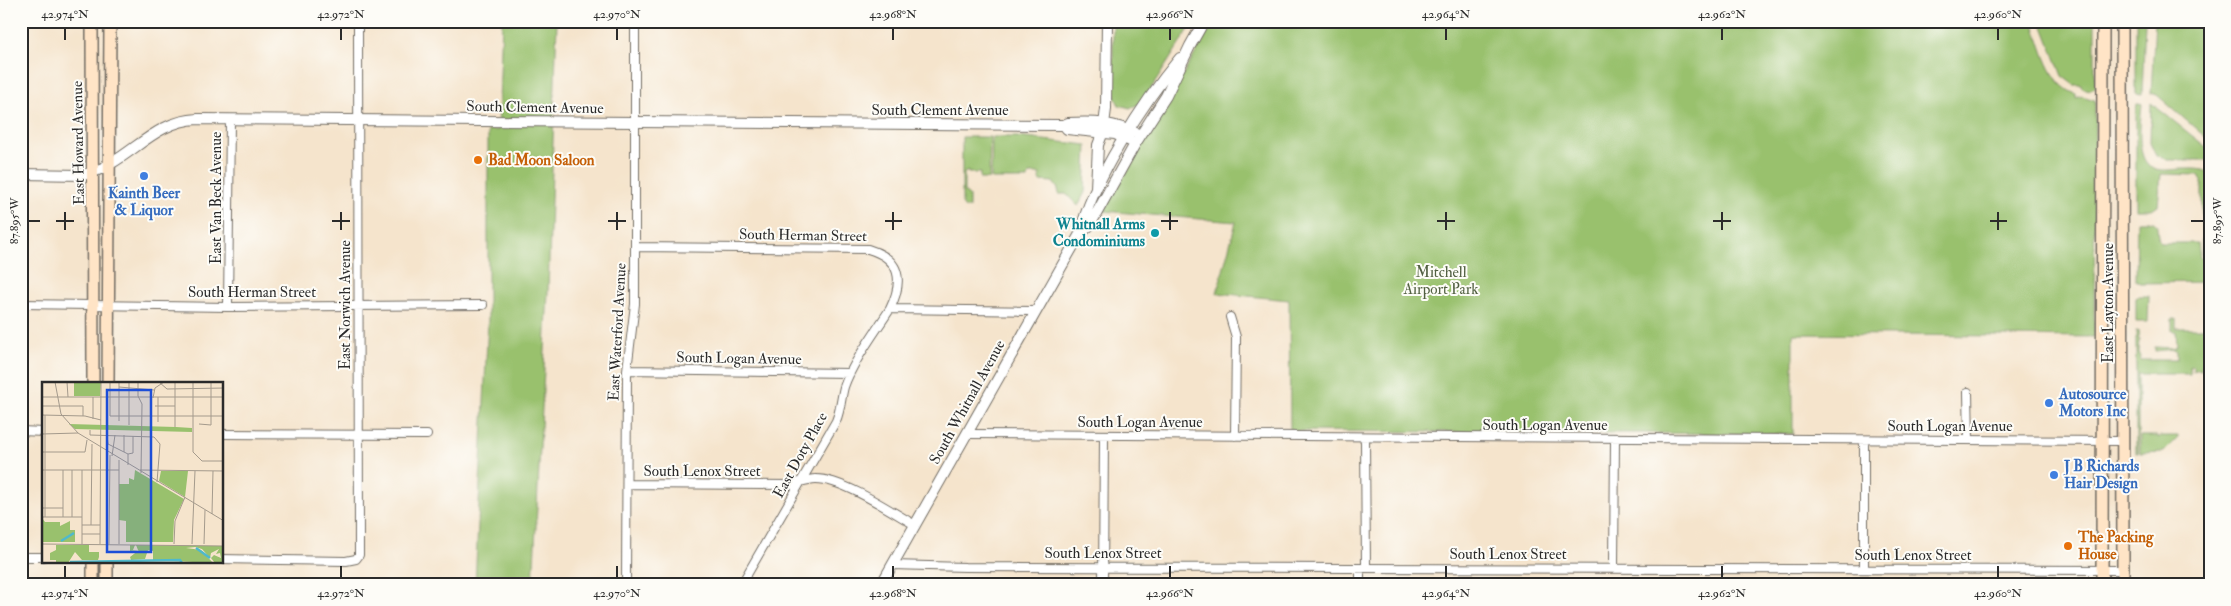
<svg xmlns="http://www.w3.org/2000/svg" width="2231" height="606" font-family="'IM FELL Double Pica',serif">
<rect width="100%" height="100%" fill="#fdfcf7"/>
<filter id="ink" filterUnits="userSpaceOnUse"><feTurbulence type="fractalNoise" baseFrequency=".02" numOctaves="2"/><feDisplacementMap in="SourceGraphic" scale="10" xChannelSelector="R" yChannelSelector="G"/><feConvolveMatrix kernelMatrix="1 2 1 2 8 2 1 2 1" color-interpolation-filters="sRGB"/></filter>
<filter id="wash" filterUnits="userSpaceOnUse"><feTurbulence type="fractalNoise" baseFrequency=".0096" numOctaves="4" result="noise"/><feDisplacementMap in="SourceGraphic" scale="20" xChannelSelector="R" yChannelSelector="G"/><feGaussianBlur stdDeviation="1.12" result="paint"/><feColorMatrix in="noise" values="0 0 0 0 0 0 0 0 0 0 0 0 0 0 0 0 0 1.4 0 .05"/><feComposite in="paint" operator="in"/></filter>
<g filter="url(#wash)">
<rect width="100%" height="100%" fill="#f5e4cc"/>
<path fill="#99c16d" stroke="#62764c" d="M502 21H557L548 291 533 585H475L488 320V130H498Z
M1113 21H1194L1142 103 1130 108 1119 105 1113 93Z
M1214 21H2033C2042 45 2049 85 2076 94V98L2082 96 2095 100 2094 337 1793 334V434L1290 431 1289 300 1217 293 1236 222 1104 211Z
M2041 21H2095V88L2090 90 2082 88 2081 85H2074L2062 76Z
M2136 21H2145L2142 95 2136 94Z
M2155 21H2205L2203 42 2210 43V141L2157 95 2151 93Z
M2142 103C2141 120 2134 160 2153 168 2162 172 2175 169 2184 169 2193 169 2202 168 2210 173V242H2208L2210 282 2140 283 2136 281 2137 221C2165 220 2153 225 2160 243H2198L2200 258H2203V255L2202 254V181L2199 175 2161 174 2158 205 2152 209H2136V110L2137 104Z
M2151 103 2210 150V160H2167L2163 157 2156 156 2150 143Z
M962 137H990L989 179H980V173H968V171L964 173V192L969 196V208H965L962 204Z
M992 137H1017L1087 145 1085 192 1078 206 1066 194H1059L1058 189 1053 182 1040 181V174H1029L1028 179H991Z
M2136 296H2149L2148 322H2136Z
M2172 319H2176V328H2210V375L2205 365H2201L2200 371 2198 369 2193 371V366H2190V374H2138V453H2136V331H2138L2139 340H2141L2139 341 2138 352 2141 360H2177V351L2174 349 2155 351V347L2173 348 2177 346 2176 331H2172Z
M2140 436H2158V438L2161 436H2178V438L2164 452 2140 453Z"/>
</g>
<g filter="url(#ink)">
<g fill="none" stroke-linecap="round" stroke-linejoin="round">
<g stroke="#726c63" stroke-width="10">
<path id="minor" d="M635 247 868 249C901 259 904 280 890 309L1035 311
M21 304 228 307 483 305
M228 307 230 119
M1230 317 1236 337 1235 436
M627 370 850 373
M1968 392 1969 440
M21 431 44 432
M222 434 427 435
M967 434 2123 441
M1365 438 1366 568
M627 484 790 485C798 483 808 479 816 479 843 479 891 511 915 525
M21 557H44
M222 559 346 561 356 559 359 555 358 21
M892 565 965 567 2123 570
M1614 568 1615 439
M1864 568V440
M626 585 627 370 635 304V21
M741 585 836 421C841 409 841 398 844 387 852 363 876 331 890 309
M1103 585 1104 436
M1360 585V568"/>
</g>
<g stroke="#726c63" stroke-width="12">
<path id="tertiary" d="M1064 125 1067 129 1115 134 1130 141
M21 174 83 175C129 164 150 121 198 119L1064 125 1068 123C1097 121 1113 123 1141 135
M1096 188 1098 145 1103 132 1106 109 1107 21
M1080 234C1091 182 1145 100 1180 58
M881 585 1080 234 1090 225 1135 144 1166 96 1190 46 1204 21"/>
</g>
<g stroke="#726c63" stroke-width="14">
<path id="secondary" d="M92 21 93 384
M2122 21 2123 585
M108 384 110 21
M93 562V585
M107 562V585
M2102 585 2103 21"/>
</g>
<use href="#minor" stroke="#fff" stroke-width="8"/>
<use href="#tertiary" stroke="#fff" stroke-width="10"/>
<use href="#secondary" stroke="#ffe4c6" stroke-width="11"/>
</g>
</g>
<path fill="none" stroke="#2b2b2b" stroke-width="2" d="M65 28V40M341 28V40M617 28V40M893 28V40M1170 28V40M1446 28V40M1722 28V40M1998 28V40M65 212V230M341 212V230M617 212V230M893 212V230M1170 212V230M1446 212V230M1722 212V230M1998 212V230M28 221H40M56 221H74M332 221H350M608 221H626M885 221H902M1161 221H1178M1437 221H1455M1713 221H1731M1990 221H2007M2191 221H2204M65 566V578M341 566V578M617 566V578M893 566V578M1170 566V578M1446 566V578M1722 566V578M1998 566V578"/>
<g fill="#e8710a" stroke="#fdfcf7" stroke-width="2">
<circle cx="478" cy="160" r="5"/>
<circle cx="2068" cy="546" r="5"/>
</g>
<g fill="#3f7fe0" stroke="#fdfcf7" stroke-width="2">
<circle cx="144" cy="176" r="5"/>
<circle cx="2049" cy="403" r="5"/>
<circle cx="2054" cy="475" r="5"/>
</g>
<circle fill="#0f9aa8" stroke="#fdfcf7" stroke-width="2" cx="1155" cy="233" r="5"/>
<g text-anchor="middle" stroke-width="4" stroke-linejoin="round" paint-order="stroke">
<g font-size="15" fill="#2b2b2b" stroke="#fdfcf7">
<text transform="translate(535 107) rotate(1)" y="5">South Clement Avenue</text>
<text x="940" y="115">South Clement Avenue</text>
<text transform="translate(78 143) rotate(-91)" y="5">East Howard Avenue</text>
<text transform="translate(216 198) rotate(-90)" y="5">East Van Beck Avenue</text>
<text transform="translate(803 235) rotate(1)" y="5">South Herman Street</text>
<text x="252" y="297">South Herman Street</text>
<text transform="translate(2108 303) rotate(-90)" y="5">East Layton Avenue</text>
<text transform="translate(345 305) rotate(-90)" y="5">East Norwich Avenue</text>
<text transform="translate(617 332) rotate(-87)" y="5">East Waterford Avenue</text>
<text transform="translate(739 358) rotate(1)" y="5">South Logan Avenue</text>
<text transform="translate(967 402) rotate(-61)" y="5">South Whitnall Avenue</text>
<text x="1140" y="427">South Logan Avenue</text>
<text x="1545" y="430">South Logan Avenue</text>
<text x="1950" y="431">South Logan Avenue</text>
<text transform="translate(800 455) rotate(-61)" y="5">East Doty Place</text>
<text x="702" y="476">South Lenox Street</text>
<text x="1103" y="558">South Lenox Street</text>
<text x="1508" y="559">South Lenox Street</text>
<text x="1913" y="560">South Lenox Street</text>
</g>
<g font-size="15" font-weight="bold" fill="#c56008" stroke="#fdfcf7" text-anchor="start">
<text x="488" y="165">Bad Moon Saloon</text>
<text x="2078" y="542">The Packing<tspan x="2078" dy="17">House</tspan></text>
</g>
<g font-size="15" font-weight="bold" fill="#366cbe" stroke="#fdfcf7" text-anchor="start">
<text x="144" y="198" text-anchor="middle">Kainth Beer<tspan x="144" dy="17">&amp; Liquor</tspan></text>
<text x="2059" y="399">Autosource<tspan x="2059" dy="17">Motors Inc</tspan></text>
<text x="2064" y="471">J B Richards<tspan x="2064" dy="17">Hair Design</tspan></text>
</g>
<g font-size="15" font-weight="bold" fill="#0d838f" stroke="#fdfcf7" text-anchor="end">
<text x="1145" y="229">Whitnall Arms<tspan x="1145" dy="17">Condominiums</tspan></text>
</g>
<g font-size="15" fill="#526042" stroke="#fdfcf7">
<text x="1441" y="277">Mitchell<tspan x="1441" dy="17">Airport Park</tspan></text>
</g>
</g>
<g transform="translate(42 382)">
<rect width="181" height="181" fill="#f5e4cc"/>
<path d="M32 0H59L58 14H32ZM27 42 134 45 150 46V50L33 47ZM93 88 142 117 132 138 131 160H84V139L77 138V102H87V96L92 98ZM119 89H146L143 115 117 99ZM0 136 3 140H18V144L28 139V148H33V160H0ZM14 163H47V170H57V175L56 178H40L33 170 26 181H14V178H8V171L14 168ZM88 163H93L91 168H96L94 163 181 164 180 181H173L169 176 172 173 179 176 178 171 174 172 177 167 169 171 168 176 160 167 153 165 144 166 159 168 171 181 111 178V169L106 168 103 177 89 178 88 175 97 168 88 169Z" fill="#99c16d"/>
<path fill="none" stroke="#4fb9cc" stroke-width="2.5" d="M19 159 32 151M154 166 168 176M28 180 138 178 140 181"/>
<path fill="none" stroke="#a49a8c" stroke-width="1" d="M13 0 19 32 36 51 182 139M25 0 26 15M68 0V34H182M96 0V14L100 22 99 91M117 0 125 7 182 6M151 0V70L160 79H182M77 5 112 8M0 15H182M111 16 113 6 122 0M0 24H41V34M113 24H133M0 33 43 34 59 38M51 37V15M77 39V0M116 40V15M157 42 169 43V0M87 43V0M133 45V0M48 48V53L112 55 118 62 115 100M0 52 36 51M65 53 66 62 86 72M0 70H43L45 58M82 70V53M70 74 73 53M86 83V72L91 71V54M0 88H77M98 88 182 89M0 126H21M170 132 171 89M0 135H40M3 135V33M21 135V88M30 135V88M40 143H58M49 143 50 62M40 152H58M0 162 182 164M40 162V88M58 162 59 0M67 162 68 73M77 162V78M132 162 133 139 143 115M150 162 153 89M162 162 163 128"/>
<path fill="#1d4ed8" fill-opacity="0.15" stroke="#1d4ed8" stroke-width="2.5" d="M65 8H109V170H65Z"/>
<rect width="181" height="181" fill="none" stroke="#2b2b2b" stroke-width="2.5"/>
</g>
<rect width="2231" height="606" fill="none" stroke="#fdfcf7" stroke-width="55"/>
<rect x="28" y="28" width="2176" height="550" fill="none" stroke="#2b2b2b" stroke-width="2"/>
<g font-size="12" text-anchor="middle" fill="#2b2b2b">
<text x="65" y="18">42.974°N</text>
<text x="341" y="18">42.972°N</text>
<text x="617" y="18">42.970°N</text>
<text x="893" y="18">42.968°N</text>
<text x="1170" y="18">42.966°N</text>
<text x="1446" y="18">42.964°N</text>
<text x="1722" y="18">42.962°N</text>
<text x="1998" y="18">42.960°N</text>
<text transform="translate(2217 221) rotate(-90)" y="4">87.895°W</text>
<text transform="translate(14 221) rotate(-90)" y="4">87.895°W</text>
<text x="65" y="597">42.974°N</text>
<text x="341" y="597">42.972°N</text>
<text x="617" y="597">42.970°N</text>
<text x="893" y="597">42.968°N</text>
<text x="1170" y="597">42.966°N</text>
<text x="1446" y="597">42.964°N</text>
<text x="1722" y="597">42.962°N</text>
<text x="1998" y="597">42.960°N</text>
</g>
</svg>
